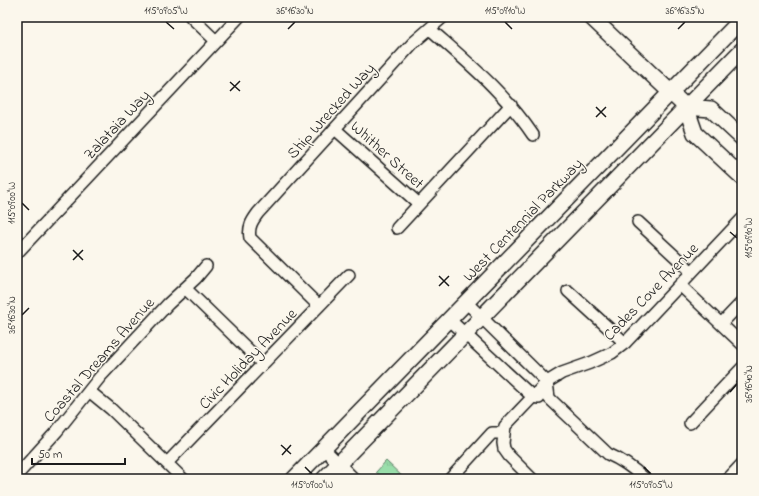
<svg xmlns="http://www.w3.org/2000/svg" width="759" height="496" font-family="'Indie Flower',sans-serif">
<defs>
<pattern id="park-tufts" width="24" height="20" patternUnits="userSpaceOnUse"><rect width="24" height="20" fill="#99deaa"/><path d="M3 7l-1-3M5 7V3M7 7l1-3M15 17l-1-3M17 17v-4M19 17l1-3" fill="none" stroke="#83be92"/></pattern>
</defs>
<rect width="100%" height="100%" fill="#fbf7ec"/>
<filter id="ink" filterUnits="userSpaceOnUse"><feTurbulence type="fractalNoise" baseFrequency=".025" numOctaves="2"/><feDisplacementMap in="SourceGraphic" scale="8" xChannelSelector="R" yChannelSelector="G"/><feConvolveMatrix kernelMatrix="1 2 1 2 8 2 1 2 1" color-interpolation-filters="sRGB"/></filter>
<g filter="url(#ink)">
<path fill="url(#park-tufts)" stroke="#5a7d63" d="M386 461 405 479H384L376 472Z"/>
<g fill="none" stroke-linecap="round" stroke-linejoin="round">
<g stroke="#1c1c1c" stroke-width="14">
<path id="street" d="M191 17 216 41
M430 29C467 62 505 93 533 135
M335 129 419 204
M638 222 692 272
M397 228 511 105
M17 253 239 17
M680 285 742 344
M185 288 263 364
M568 291 625 343
M466 302 547 382 549 398 608 454C622 460 633 468 645 479
M319 306 250 238C248 227 252 221 258 213L413 43 443 17
M450 320 533 397 539 398
M721 324 742 302
M89 391 111 409 183 479
M690 423 742 368
M324 449 354 479
M167 463 349 275
M17 475 57 431 100 377 168 304 196 278 206 266
M450 479 492 433H503
M532 479 509 456 504 449 503 443 505 426 547 382 562 373 590 363 612 353 625 343 742 219
M728 479 742 464"/>
</g>
<g stroke="#1c1c1c" stroke-width="18">
<path id="secondary" d="M591 17 686 107 695 133 742 177
M686 107 711 109 742 138
M294 479 742 19
M324 479 742 50"/>
</g>
<use href="#street" stroke="#fbf7ec" stroke-width="11"/>
<use href="#secondary" stroke="#fbf7ec" stroke-width="15"/>
</g>
</g>
<path fill="none" stroke="#1c1c1c" stroke-width="1.5" d="M166 22 174 29M505 22 512 29M288 29 295 22M678 29 685 22M230 82 240 91M230 91 240 81M596 107 606 117M596 117 606 107M22 203 29 210M730 232 737 238M73 250 83 260M73 260 83 250M439 276 449 286M439 286 449 276M22 315 29 308M730 392 737 384M281 445 291 454M282 455 291 445M305 467 312 474M644 467 651 474"/>
<g text-anchor="middle" stroke-width="3" stroke-linejoin="round" paint-order="stroke">
<g font-size="16" fill="#1c1c1c" stroke="#fbf7ec">
<text transform="translate(330 110) rotate(-48)" y="6">Ship Wrecked Way</text>
<text transform="translate(116 124) rotate(-47)" y="6">Zalataia Way</text>
<text transform="translate(388 154) rotate(42)" y="6">Whither Street</text>
<text transform="translate(522 219) rotate(-46)" y="6">West Centennial Parkway</text>
<text transform="translate(650 291) rotate(-46)" y="6">Cades Cove Avenue</text>
<text transform="translate(247 358) rotate(-46)" y="6">Civic Holiday Avenue</text>
<text transform="translate(98 359) rotate(-49)" y="6">Coastal Dreams Avenue</text>
</g>
</g>
<rect width="759" height="496" fill="none" stroke="#fbf7ec" stroke-width="44"/>
<path d="M32 458v6h93v-6" fill="none" stroke="#1c1c1c" stroke-width="2"/>
<text x="38" y="458" font-size="12" fill="#1c1c1c" stroke="#fbf7ec" stroke-width="3" paint-order="stroke">50 m</text>
<rect x="22" y="22" width="715" height="452" fill="none" stroke="#1c1c1c" stroke-width="1.5"/>
<g font-size="10" text-anchor="middle" fill="#1c1c1c">
<text x="166" y="14">115°09'05"W</text>
<text x="295" y="14">36°16'30"N</text>
<text x="505" y="14">115°09'10"W</text>
<text x="685" y="14">36°16'35"N</text>
<text transform="translate(11 203) rotate(-90)" y="4">115°09'00"W</text>
<text transform="translate(748 238) rotate(-90)" y="4">115°09'10"W</text>
<text transform="translate(11 315) rotate(-90)" y="4">36°16'30"N</text>
<text transform="translate(748 384) rotate(-90)" y="4">36°16'40"N</text>
<text x="312" y="488">115°09'00"W</text>
<text x="651" y="488">115°09'05"W</text>
</g>
</svg>
